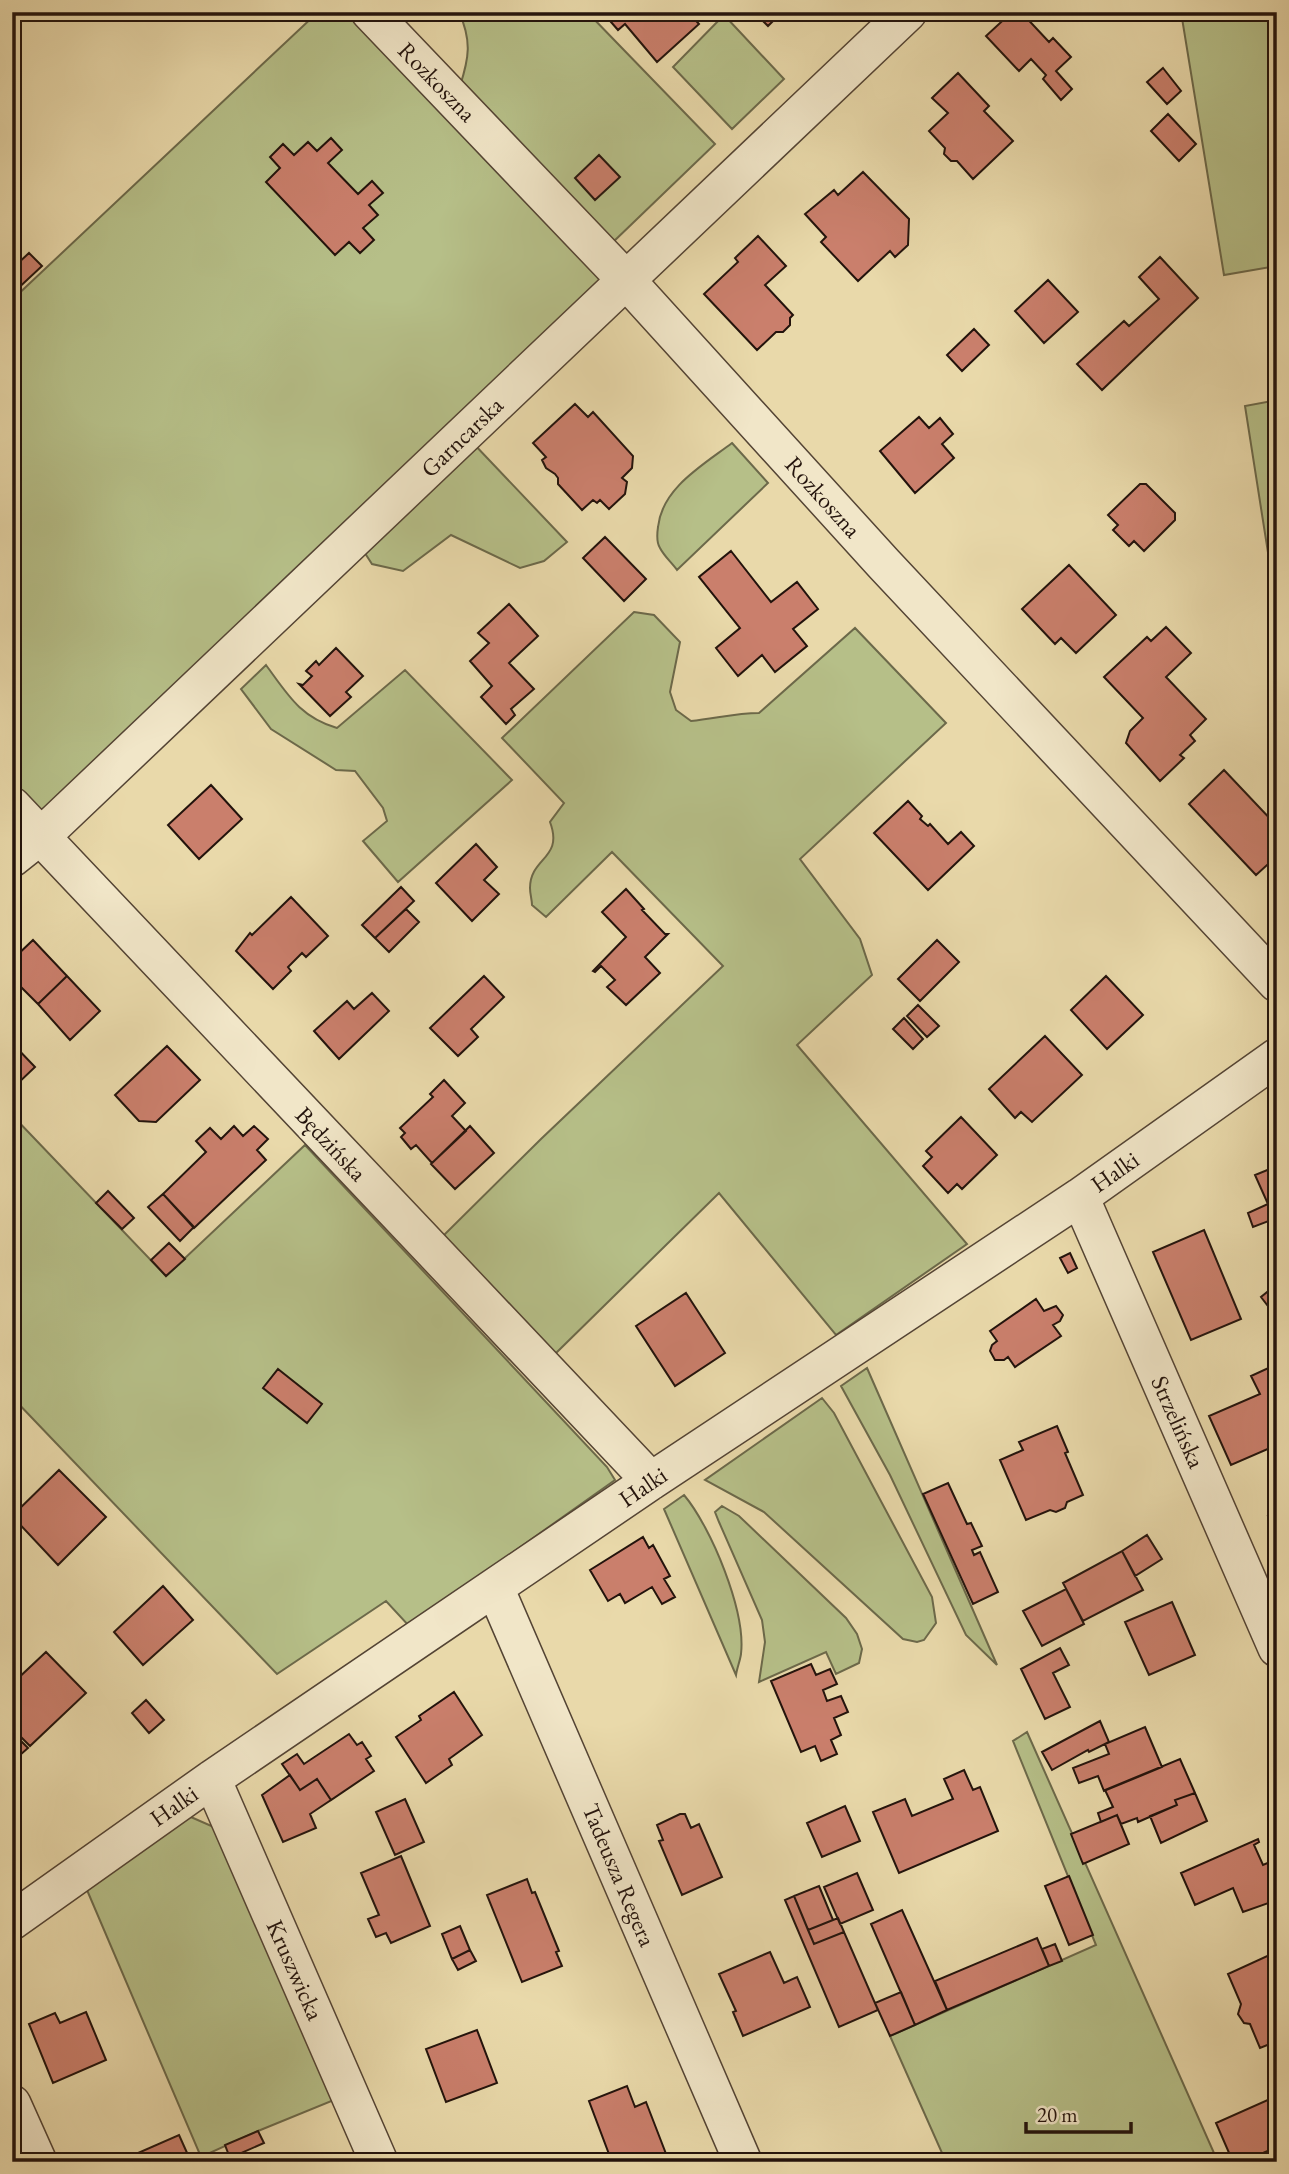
<svg xmlns="http://www.w3.org/2000/svg" width="1289" height="2174" font-family="'EB Garamond',serif">
<rect width="100%" height="100%" fill="#e9d9aa"/>
<filter id="stains"><feTurbulence type="fractalNoise" baseFrequency=".00286" numOctaves="4"/><feColorMatrix values="0 0 0 0 .2 0 0 0 0 .09 0 0 0 0 .02 0 0 0 .5 -.17"/></filter>
<radialGradient id="worn" r=".72"><stop offset=".6" stop-color="#630" stop-opacity="0"/><stop offset="1" stop-color="#630" stop-opacity=".3"/></radialGradient>
<path fill="#b6bf88" stroke="#6c694a" stroke-width="2" d="M318 12H356L598 274 601 289 51 809 34 810 12 788V300Z
M459 12H590L589 14 715 144 611 244 460 86C469 58 472 41 459 12Z
M1181 12H1277V266L1224 275Z
M724 15 784 79 732 129 673 67Z
M1277 400V610L1245 406Z
M472 442 567 542 544 561 520 568 451 535 403 571 372 564 361 547Z
M732 443 768 483 677 570C672 563 664 556 660 548 656 542 657 534 658 527 662 488 703 465 732 443Z
M634 612 654 615 680 642 670 692 676 710 691 721C714 719 735 713 759 713L855 628 946 723 800 859 860 939 872 975 797 1045 967 1244 836 1335 719 1193 555 1354 442 1237 541 1139 723 966 612 852 546 917 532 905C532 900 530 894 530 888 530 857 564 859 550 822L564 803 502 738Z
M266 665C288 695 300 717 337 728L405 670 512 780 398 882 363 841 387 821 383 808 355 771 336 770 271 729 241 689Z
M12 1115 166 1276 305 1145 607 1467 615 1480 409 1626 386 1601 277 1674 12 1397Z
M867 1368 997 1665 966 1635 890 1475 841 1386Z
M822 1398 834 1413 932 1597 936 1623 924 1640 917 1642 903 1639 764 1512 705 1480Z
M684 1495C711 1527 746 1611 741 1654 740 1661 737 1668 736 1675L664 1509Z
M722 1506 739 1516 846 1618 857 1634 862 1649 859 1663 836 1674 826 1652 759 1682 765 1642 762 1620 719 1522 715 1512Z
M1027 1732 1218 2162H946L890 2036 1096 1945 1013 1741Z
M184 1814 216 1828 334 2100 258 2131 201 2157 84 1883Z"/>
<path fill="#ca7f6c" stroke="#23130c" stroke-width="2" d="M606 12H688L699 24 657 62 625 24 618 30 604 14Z
M754 12H782L768 26Z
M1012 12H1021L1049 42 1053 38 1071 57 1056 71 1072 89 1061 100 1043 79 1046 75 1031 59 1019 71 986 36Z
M1163 68 1181 91 1167 104 1147 82Z
M958 73 989 106 984 111 1013 141 973 179 957 161H951L944 154 945 148 929 131 948 113 932 98Z
M1168 114 1196 144 1179 161 1151 131Z
M331 138 342 150 328 163 358 194 372 181 383 193 369 205 378 215 363 228 374 240 360 253 349 242 335 255 266 182 280 168 270 157 283 144 294 155 308 142 317 151Z
M599 155 620 177 595 200 575 178Z
M863 172 909 219 908 245 895 257 890 251 858 281 821 242 826 237 805 214 834 190 838 195Z
M758 236 786 266 765 285 793 315 790 318V325L783 332H776L757 350 704 294 738 262 735 258Z
M29 253 42 266 12 294V261L16 265Z
M1160 257 1198 298 1102 390 1077 364 1124 321 1129 326 1159 299 1139 277Z
M1048 280 1078 312 1044 343 1015 311Z
M974 329 989 345 962 371 947 355Z
M575 404 588 417 593 412 633 456 632 468 622 478 627 482 625 494 609 509 600 500 597 503 593 500 582 510 558 484V478L555 474 546 468 542 460 546 457 533 443Z
M919 417 929 428 940 418 953 434 942 444 954 458 915 493 880 451Z
M1140 484H1146L1175 513V520L1144 551 1134 541 1129 546 1113 530 1118 525 1108 515Z
M605 537 646 579 624 601 583 558Z
M731 551 771 602 797 582 818 609 793 629 807 646 775 672 762 655 738 676 716 648 740 628 699 577Z
M1069 565 1116 615 1076 653 1061 638 1055 644 1022 609Z
M509 604 538 636 509 663 534 689 511 709 515 715 506 724 481 697 492 686 470 661 489 643 478 633Z
M1166 627 1191 653 1166 677 1206 719 1190 735 1195 741 1180 755 1184 758 1160 781 1126 743 1130 731 1143 718 1104 677 1147 637 1151 641Z
M336 648 363 676 346 692 351 697 330 716 299 684 303 685 312 676 306 671 316 661 319 665Z
M1224 770 1277 826V848L1274 851 1277 856 1256 875 1189 804Z
M211 785 242 819 199 859 168 825Z
M908 801 922 816 920 819 928 826 930 824 948 844 961 832 974 846 928 890 874 833Z
M1277 812V826L1270 819Z
M476 844 497 867 484 880 499 894 472 921 436 883Z
M401 887 414 901 375 938 362 925Z
M626 889 644 909 642 910 665 934H668L645 957 660 973 626 1005 607 987 615 980 601 966 595 972 593 971 626 937 602 912Z
M291 897 328 936 306 957 302 953 288 967 291 971 273 989 236 951 250 933 252 935Z
M406 909 419 922 389 952 375 938Z
M33 940 67 976 38 1004 12 978V960Z
M937 940 959 962 920 1001 898 979Z
M67 976 100 1011 70 1040 38 1004Z
M484 976 504 997 471 1029 478 1037 458 1056 430 1028Z
M1106 976 1143 1015 1107 1049 1071 1010Z
M372 993 389 1011 339 1059 314 1031 347 1001 354 1009Z
M918 1005 939 1026 927 1037 907 1016Z
M904 1018 923 1039 913 1049 893 1029Z
M1045 1036 1082 1075 1032 1122 1021 1112 1015 1118 989 1089Z
M12 1043 35 1067 12 1089Z
M167 1046 200 1080 156 1122 139 1121 115 1095Z
M444 1080 465 1103 452 1116 466 1131 432 1163 416 1145 411 1149 401 1137 405 1133 400 1128 433 1097 430 1094Z
M961 1117 997 1155 962 1189 957 1184 948 1193 923 1166 932 1157 926 1151Z
M234 1126 243 1136 254 1126 268 1139 257 1150 266 1160 194 1228 163 1194 206 1152 196 1141 210 1128 221 1139Z
M470 1126 494 1153 455 1189 431 1164Z
M1277 1166V1226L1274 1219 1253 1227 1248 1213 1268 1204 1255 1175Z
M108 1191 134 1218 122 1229 96 1203Z
M163 1194 194 1227 180 1241 148 1207Z
M1204 1230 1241 1319 1191 1340 1153 1252Z
M169 1243 185 1259 166 1276 151 1260Z
M1070 1253 1077 1268 1068 1273 1060 1258Z
M1277 1284V1318L1261 1297Z
M686 1293 725 1353 675 1386 636 1326Z
M1036 1299 1044 1311 1056 1306 1063 1315 1060 1321 1053 1325 1061 1336 1015 1367 1008 1357 1004 1360H995L990 1351 992 1345 997 1341 990 1331Z
M1277 1364V1445L1231 1465 1209 1416 1260 1394 1251 1376Z
M278 1369 322 1404 307 1423 263 1388Z
M1057 1426 1068 1452 1065 1453 1083 1495 1067 1502 1065 1508 1056 1512 1050 1510 1026 1520 1000 1460 1023 1450 1019 1442Z
M59 1470 106 1517 58 1565 12 1516Z
M948 1483 967 1524 971 1523 982 1546 972 1550 974 1555 980 1552 998 1592 973 1604 923 1494Z
M1277 1513V1537L1268 1516Z
M1147 1535 1162 1559 1135 1576 1122 1551Z
M643 1537 649 1548 653 1545 670 1576 664 1579 675 1597 662 1604 652 1587 625 1603 620 1594 608 1601 590 1570Z
M1122 1551 1143 1590 1083 1621 1063 1583Z
M163 1586 193 1620 143 1665 114 1632Z
M1066 1589 1084 1624 1042 1646 1023 1611Z
M1172 1602 1195 1655 1149 1675 1125 1622Z
M1060 1648 1069 1665 1053 1673 1070 1707 1045 1719 1021 1669Z
M46 1652 86 1693 30 1746 12 1728V1684Z
M811 1664 816 1675 830 1669 837 1684 823 1690 827 1701 841 1696 848 1712 834 1718 841 1735 831 1740 837 1754 821 1761 815 1746 801 1752 771 1681Z
M454 1692 482 1735 449 1759 452 1765 426 1783 396 1737 421 1720 419 1716Z
M146 1700 164 1720 149 1733 132 1713Z
M1100 1721 1109 1742 1089 1752 1088 1750 1052 1770 1042 1752Z
M1145 1727 1162 1767 1104 1791 1098 1776 1079 1783 1073 1768 1109 1754 1105 1744Z
M349 1734 357 1745 362 1742 371 1756 366 1759 374 1771 331 1800 317 1779 300 1790 282 1764 297 1754 304 1764Z
M15 1735 28 1748 19 1756 12 1749V1738Z
M1180 1759 1195 1793 1175 1800 1177 1805 1138 1822 1137 1818 1121 1824 1117 1815 1101 1822 1098 1813 1113 1807 1105 1790Z
M964 1770 973 1790 980 1787 998 1831 899 1873 873 1812 905 1799 912 1816 953 1799 944 1779Z
M290 1775 300 1790 317 1779 331 1800 310 1814 316 1828 283 1842 262 1795Z
M1195 1793 1207 1821 1161 1843 1150 1816 1177 1805 1175 1800Z
M405 1799 424 1842 395 1855 376 1812Z
M845 1806 860 1841 822 1857 807 1823Z
M680 1814H685L691 1828 699 1824 722 1877 682 1895 659 1841 663 1840 657 1825Z
M1117 1815 1129 1844 1083 1864 1071 1834Z
M1258 1839 1259 1842 1254 1845 1263 1865 1277 1859V1900L1243 1912 1233 1888 1195 1905 1181 1873Z
M401 1856 430 1926 391 1943 386 1933 376 1937 368 1919 379 1915 361 1873Z
M857 1873 873 1910 840 1924 824 1887Z
M1069 1876 1093 1935 1069 1945 1045 1886Z
M527 1879 532 1893 535 1892 559 1951 556 1952 562 1966 522 1982 487 1895Z
M819 1886 833 1920 808 1930 794 1896Z
M794 1896 814 1944 844 1932 878 2010 839 2027 785 1900Z
M902 1910 947 2010 915 2025 871 1924Z
M838 1918 844 1932 814 1944 808 1930Z
M460 1926 470 1950 452 1959 442 1934Z
M1037 1938 1049 1966 947 2010 935 1981Z
M1055 1944 1062 1961 1049 1966 1042 1949Z
M470 1950 476 1961 458 1970 452 1959Z
M770 1952 784 1983 797 1977 810 2007 743 2036 733 2012 736 2011 719 1974Z
M1274 1953 1277 1958V2041L1260 2048 1250 2024 1244 2023 1238 2014 1241 2004 1228 1974Z
M901 1992 915 2025 890 2036 875 2003Z
M86 2012 106 2060 53 2083 29 2024 55 2013 60 2023Z
M477 2030 497 2083 446 2102 426 2049Z
M627 2086 635 2107 646 2102 668 2159 662 2162H612L589 2101Z
M1277 2096V2160L1272 2149 1242 2162H1233L1216 2123Z
M258 2131 264 2143 230 2158 225 2145Z
M179 2135 188 2155 171 2162H123L122 2160Z"/>
<g fill="none" stroke-linecap="round" stroke-linejoin="round">
<g stroke="#544434" stroke-width="40">
<path id="minor" d="M370 12 626 280 884 564 1277 983
M12 806 651 1481
M12 858 51 827 908 12
M1080 1197 1277 1648
M495 1588 743 2162
M212 1779 379 2162
M12 1921 212 1779 651 1481 1080 1197 1277 1057
M12 2104 38 2162"/>
</g>
<use href="#minor" stroke="#f1e6c8" stroke-width="37"/>
</g>
<g text-anchor="middle" stroke-width="6" stroke-linejoin="round" paint-order="stroke">
<g font-size="24" fill="#23130c" stroke="#f1e6c8">
<text transform="translate(437 82) rotate(46)" y="8">Rozkoszna</text>
<text transform="translate(462 437) rotate(-44)" y="8">Garncarska</text>
<text transform="translate(823 497) rotate(48)" y="8">Rozkoszna</text>
<text transform="translate(331 1144) rotate(47)" y="8">Będzińska</text>
<text transform="translate(1115 1172) rotate(-35)" y="8">Halki</text>
<text transform="translate(1178 1422) rotate(66)" y="8">Strzelińska</text>
<text transform="translate(643 1487) rotate(-34)" y="8">Halki</text>
<text transform="translate(174 1806) rotate(-35)" y="8">Halki</text>
<text transform="translate(619 1875) rotate(67)" y="8">Tadeusza Regera</text>
<text transform="translate(295 1970) rotate(66)" y="8">Kruszwicka</text>
</g>
</g>
<rect width="1289" height="2174" fill="none" stroke="#e9d9aa" stroke-width="42"/>
<rect x="14" y="14" width="1261" height="2146" fill="none" stroke="#23130c" stroke-width="3.5"/>
<rect x="21" y="21" width="1247" height="2132" fill="none" stroke="#23130c" stroke-width="2"/>
<path d="M1026 2122v10h105v-10" fill="none" stroke="#23130c" stroke-width="3.5"/>
<text x="1037" y="2122" font-size="21" fill="#23130c" stroke="#f1e6c8" stroke-width="5" paint-order="stroke">20 m</text>
<rect width="100%" height="100%" filter="url(#stains)"/>
<rect width="100%" height="100%" fill="url(#worn)"/>
</svg>
